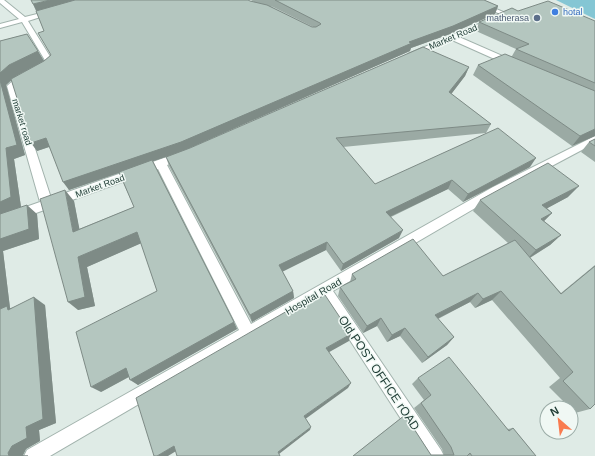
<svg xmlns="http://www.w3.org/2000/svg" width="595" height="456" font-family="Arial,sans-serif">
<rect width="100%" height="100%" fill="#dfebe6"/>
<path fill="#84c6d4" d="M556 0H595V19Z"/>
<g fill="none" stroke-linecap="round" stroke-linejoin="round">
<g stroke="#a2b3ad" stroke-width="2">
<path id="minor" d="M0 0H4L25 17 53 10 56 12 28 21 54 63 48 68 15 87 51 198 178 153H186L187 156 186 159 167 165 251 324 493 187 595 136V143L501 193 333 291 441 450 444 456H425L322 297 50 456H24L27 450 239 330 158 169 0 226V216L40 202 7 86 17 77 46 62 22 22 0 28V24L19 19 0 3Z
M466 0H475L508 14 503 15Z
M493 18 495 19V21L459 37 514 61V65H508L452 40 415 56H412L408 54Z"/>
</g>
<use href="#minor" fill="#fff" fill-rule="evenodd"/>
</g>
<path fill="#9baaa4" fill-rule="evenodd" d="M251 0H484L498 6 495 14 450 34 411 48 410 51 185 150 469 67 465 76 451 94 491 124 486 133 343 147 375 184 530 167 463 202 448 189 391 217 399 238 341 271 326 250 282 271 293 291 294 298 252 322 169 166 166 157 153 161 237 329 138 385 129 377 101 392 157 291 141 243 87 267 95 306 78 310 74 201 79 229 134 207 119 173 69 190 49 147 37 151 11 80 6 85 25 155 14 159 21 207 37 214 39 239 3 251 10 308 45 305 56 423 39 430 40 441 26 449 23 455 0 456V41L27 34 44 61 51 55 44 31 36 11 33 4 250 1 254 2ZM270 6 273 7 313 27H312Z
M518 11 595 21V136L572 146 473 75 478 65 512 56 516 49 476 31 479 22Z
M595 139V162L581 152 589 142Z
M568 197 547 208 552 213 544 221 561 235 550 245 530 258 561 293 595 265V404L590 409 575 413 571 409V408H570L549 387 560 378 492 300 475 308 470 302 438 319 454 337 447 345 422 363 400 336 387 342 377 326 363 333 338 296 340 287 350 282 352 274 443 276 508 243 473 211 480 200Z
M418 378 508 429 513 428 536 456H353L405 415 431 455H444L442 449 414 408 424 400 412 384Z"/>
<path fill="#7e8b86" d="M50 0H84L37 12 33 4Z
M498 6 495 14 450 34 411 48 410 51 183 151 69 190 63 182 409 42Z
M38 51 44 61 16 76 6 85 25 155 14 159 21 207 0 215V202L6 148 0 80V73L9 65Z
M469 67 465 76 446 101 449 92Z
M595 129V136L572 146 580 136Z
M46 138 52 146 37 151 31 143Z
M536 158 530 167 463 202 468 194Z
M452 180 448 189 383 220 386 212Z
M579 186 568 197 533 216 542 205Z
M65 190 74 201 82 242 73 232Z
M27 205 37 214 39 239 3 251 10 308 19 314 0 310V239Z
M552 213 542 223 541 219Z
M403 230 399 238 341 271 343 264Z
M137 232 144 242 87 267 95 306 78 310 68 302 78 257Z
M561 235 550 245 526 260 536 250Z
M327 242 326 250 280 273 279 265Z
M293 291 294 298 252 322 250 315Z
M501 291 492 300 475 308 483 299Z
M478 293 470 302 429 323 435 315Z
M34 297 45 305 56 423 39 430 40 441 26 449 23 455V456H9L8 453 12 446 26 427Z
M381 318 377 326 363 333 367 326Z
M234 322 237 329 138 385 130 380Z
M405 328 400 336 387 342 392 335Z
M351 334 349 341 324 355 326 348Z
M454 337 447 345 422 363 428 357Z
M126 368 134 374 101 392 91 387Z
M351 383 348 388 304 420V416Z
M311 427 310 430 279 454 278 452Z
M174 446 181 448 168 456H157Z"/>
<path fill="#b4c6bf" stroke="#7e8b86" d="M31 0H50L33 4Z
M75 0H248L250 1 267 5 312 27H316L321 24 320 23 275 0H484L498 6 453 26 409 42 412 43 181 142 63 182 46 138 31 143 11 79 44 61 51 55 38 33 44 31 36 11Z
M548 1 595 21V83L516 49 529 44 479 22 512 8 518 11Z
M27 34 38 51 9 65 0 73V41Z
M423 47 469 67 449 92 491 124 336 138 375 184 498 128 536 158 468 194 452 180 386 212 403 230 343 264 327 242 279 265 293 291 250 315 166 157 190 148Z
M505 54 595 91V129L580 136 478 65Z
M0 80 17 145 6 148 11 197 0 202Z
M595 139V146L589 142Z
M152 160 234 322 130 380 126 368 91 387 76 332 157 291 137 232 78 257 85 297 68 302 40 199 65 190 73 232 134 207 119 172Z
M548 163 579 186 542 205 552 213 541 219 561 235 536 250 480 200Z
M27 205 29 229 0 239V214Z
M413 239 443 276 515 240 561 294 595 266V404L590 409 563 381 573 372 501 291 483 299 478 293 435 315 454 337 428 357 405 328 392 335 381 318 367 326 340 287 356 279 352 274Z
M325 295 351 334 326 348 351 383 304 416 311 427 278 452 280 456H177L174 446 157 456H154L136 398 301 303 303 306Z
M34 297 43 419 26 427 27 438 12 446 8 453 9 456H28H0V309L7 306 8 310Z
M449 357 509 431 513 428 536 456H472L470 453 467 456H353L405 415 431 455H454L451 447 421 403 431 395 418 378Z"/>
<circle fill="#3f7fe0" stroke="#f0f8f4" stroke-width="1.5" cx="555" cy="12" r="4"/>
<circle fill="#5c6f8a" stroke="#f0f8f4" stroke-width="1.5" cx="537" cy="18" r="4"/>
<g text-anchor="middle" stroke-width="3" stroke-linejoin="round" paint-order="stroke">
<g font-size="9" fill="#366cbe" stroke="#f0f8f4" text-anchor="start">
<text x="563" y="15">hotal</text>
</g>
<g font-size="9" fill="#4e5e75" stroke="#f0f8f4" text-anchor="end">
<text x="529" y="21">matherasa</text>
</g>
<g font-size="9" fill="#1f3c35" stroke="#f0f8f4">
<text transform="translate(453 37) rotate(-23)" y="3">Market Road</text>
<text transform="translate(22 122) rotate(73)" y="3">market road</text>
<text transform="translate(100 186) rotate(-20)" y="3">Market Road</text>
</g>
<g font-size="10" fill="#1f3c35" stroke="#f0f8f4">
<text transform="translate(313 296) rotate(-30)" y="4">Hospital Road</text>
</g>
<g font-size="12" fill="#1f3c35" stroke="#f0f8f4">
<text transform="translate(379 373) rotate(56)" y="4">Old POST OFFICE rOAD</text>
</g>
</g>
<g transform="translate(559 420) rotate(332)"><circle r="19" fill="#f0f8f4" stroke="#9cada8"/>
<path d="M0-3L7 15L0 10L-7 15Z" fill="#f97b4f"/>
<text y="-6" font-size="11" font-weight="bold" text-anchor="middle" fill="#1f3c35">N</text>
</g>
</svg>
